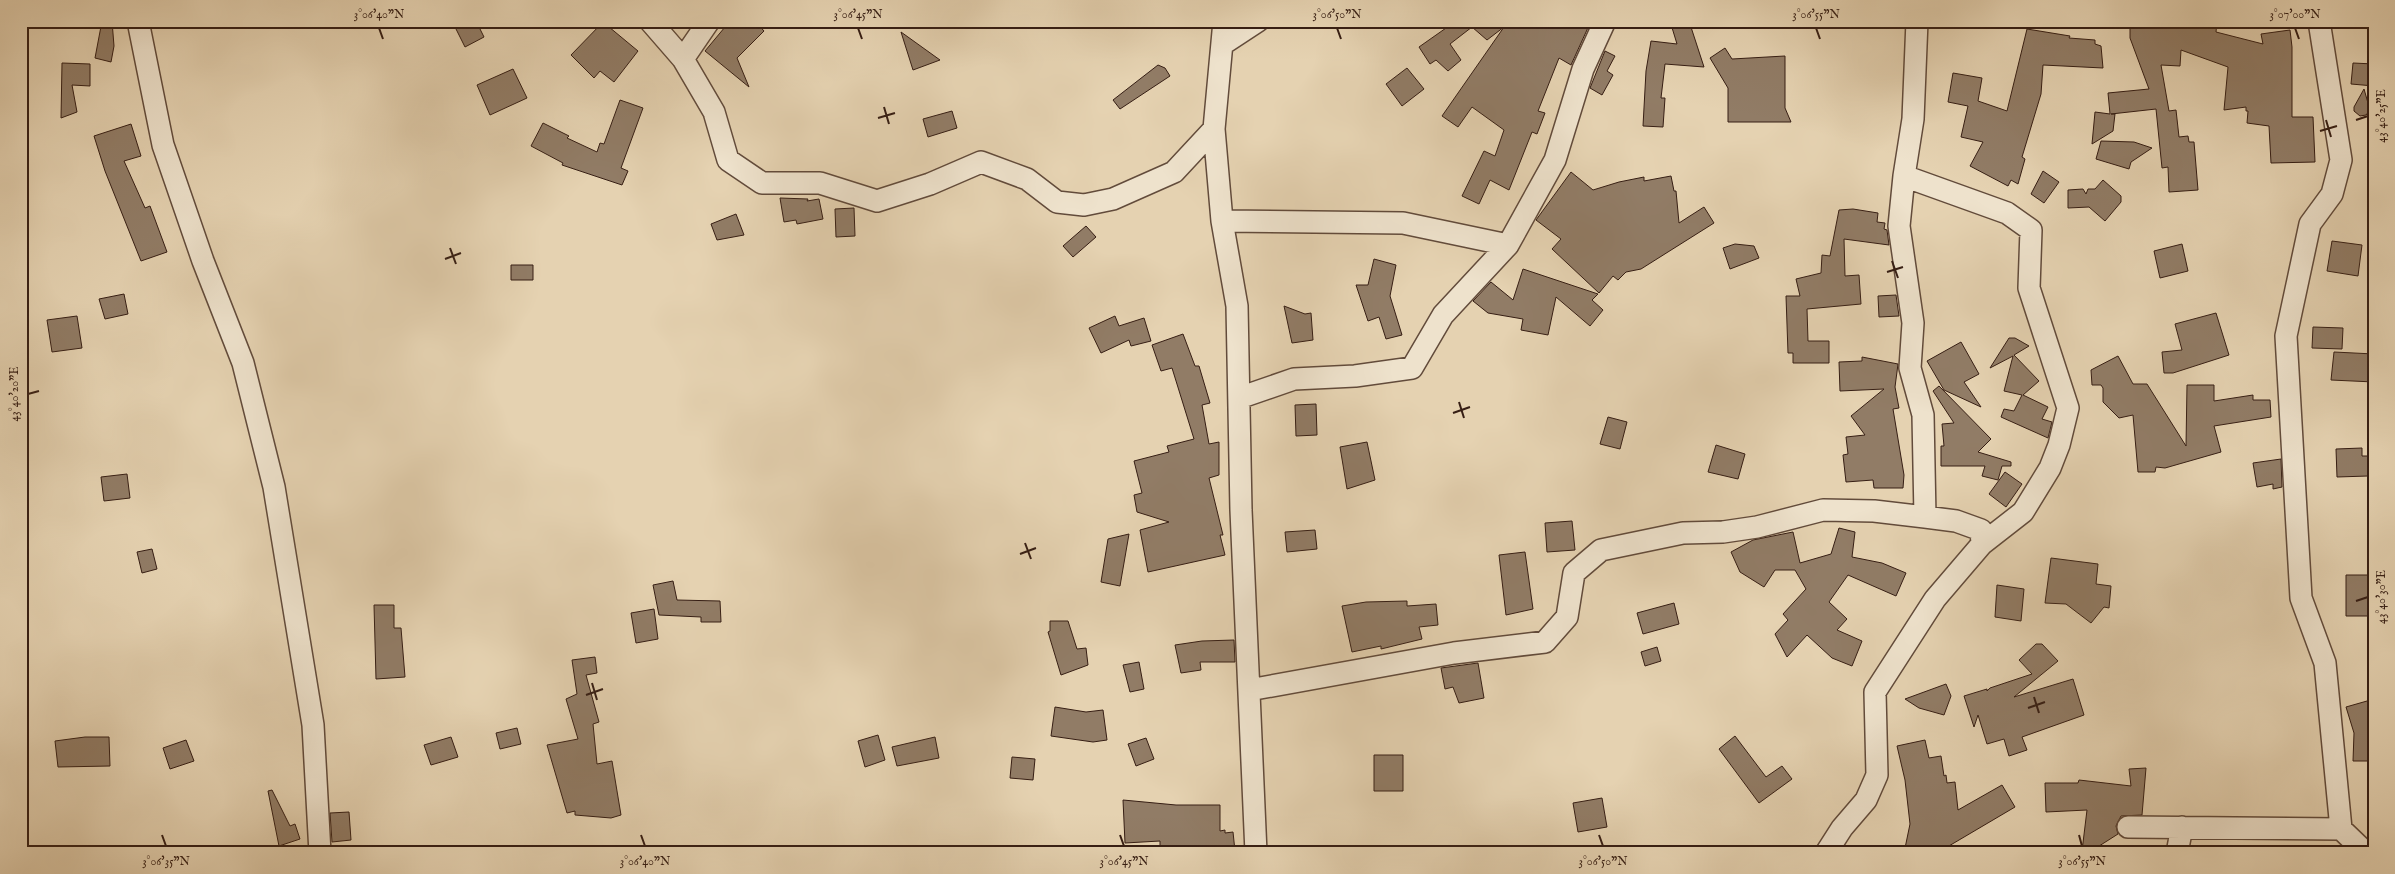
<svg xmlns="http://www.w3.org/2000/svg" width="2395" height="874" font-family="'IM FELL English',serif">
<rect width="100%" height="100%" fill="#e5d2b1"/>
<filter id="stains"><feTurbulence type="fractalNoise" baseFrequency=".004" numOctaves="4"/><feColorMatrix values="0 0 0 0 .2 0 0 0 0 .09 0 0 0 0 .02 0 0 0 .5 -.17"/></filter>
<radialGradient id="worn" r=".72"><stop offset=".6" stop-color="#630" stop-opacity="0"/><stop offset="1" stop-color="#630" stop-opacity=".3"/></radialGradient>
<path fill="#917c66" stroke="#361e14" d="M102 21H112L114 46 111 62 95 58Z
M452 21H476L484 37 465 47Z
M730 21H755L764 31 737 58 749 87 705 51Z
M1456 21H1591L1571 65 1559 58 1538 111 1545 113 1537 134 1532 132 1509 190 1490 180 1479 204 1462 196 1484 151 1495 156 1504 130 1472 107 1458 127 1442 116 1504 27 1487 40 1472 27 1450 44 1461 60 1448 71 1436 60 1430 64 1419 47Z
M1670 21H1689L1704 67 1665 64 1661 98H1665L1663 127 1643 126 1646 71 1651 41 1677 44Z
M2130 21H2217L2216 32 2263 44 2261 34 2290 30 2292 47V117H2313L2315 162 2271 163 2269 126 2247 123 2248 111H2246V107L2224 110 2228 67 2181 50 2180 66 2161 65 2169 111 2176 110 2179 137 2188 136 2189 142H2194L2198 190 2169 192 2168 167 2162 168 2156 109 2111 114H2115L2113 131 2092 144 2095 112 2110 114 2108 93 2149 89 2130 38Z
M603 22 638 51 614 82 600 71 594 78 571 55Z
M2027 29 2070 36 2069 38 2095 40V44L2101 46 2103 68 2043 65 2041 94 2022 157 2025 159 2018 184 2011 180 2008 186 1970 166 1983 142 1961 137 1968 106 1948 102 1953 73 1982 78 1978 101 2007 111Z
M901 32 940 60 913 70Z
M1725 48 1732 59 1785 56V108L1791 122H1728V88L1710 58Z
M1605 51 1615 56 1607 71 1613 75 1602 95 1590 88Z
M62 63 90 64V86L72 85 77 112 61 118Z
M2353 63 2374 64V86L2351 84Z
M1158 65 1165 68 1170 76 1120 109 1113 100Z
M1407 68 1424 89 1402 106 1386 84Z
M513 69 527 98 490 115 477 85Z
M2364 89 2370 110 2366 115 2360 116 2354 111V107Z
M620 100 643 108 621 168 628 171 622 185 562 165 563 163 531 146 543 123 569 136 567 138 597 152 600 143 604 144Z
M952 111 957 128 928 137 923 119Z
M131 124 141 156 124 161 145 208 150 206 167 252 141 261 105 171 94 136Z
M2101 141 2134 142 2152 148 2131 162 2129 169 2096 159Z
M2043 171 2059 182 2044 203 2031 194Z
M1571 172 1593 190 1619 182 1644 177V181L1671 176 1674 191H1676L1679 223 1704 207 1714 223 1641 269 1626 272 1618 280 1613 276 1599 293 1552 249 1561 239 1536 220Z
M2103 180 2121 196V202L2105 221 2089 207 2068 208V190L2083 189 2086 194 2088 189H2095Z
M780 198 808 199 807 201 819 199 823 219 797 224 796 220 784 222Z
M854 208 855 236 836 237 835 209Z
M1853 209 1878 213 1877 222 1885 223 1884 229 1887 230 1889 245 1844 239 1845 276 1859 275 1861 304 1807 309 1808 341H1829V363H1793V353H1788L1786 296H1800L1796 279 1821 273 1822 255 1830 256 1839 210Z
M736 214 744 235 717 240 711 224Z
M1086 226 1096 237 1073 257 1063 246Z
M2332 241 2362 245 2358 276 2327 271Z
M1735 244 1754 246 1759 258 1730 269 1723 248Z
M2182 244 2188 271 2160 278 2154 251Z
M1374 259 1396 265 1390 296 1402 335 1386 339 1379 317 1368 321 1356 285H1368Z
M511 265H533V280H511Z
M1523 269 1598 294 1592 300 1603 310 1590 326 1556 297 1548 335 1521 330 1523 319 1488 313 1473 301 1491 282 1513 300Z
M124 294 128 314 105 319 99 299Z
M1896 295 1899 316 1879 317 1878 296Z
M1284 306 1305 314 1311 313 1313 340 1292 343Z
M2216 313 2229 355 2173 373H2164L2162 352 2182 350 2175 324Z
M77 316 82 348 52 352 47 320Z
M1115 316 1119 326 1144 318 1151 341 1131 346 1129 340 1101 353 1089 328Z
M2313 327 2343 328 2342 349 2312 348Z
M1183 334 1195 366H1199L1210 403 1202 405 1209 444 1219 442V475L1209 478 1223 535H1220L1225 555 1148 572 1140 530 1169 522 1137 512 1134 495 1142 493 1134 461 1169 452 1167 446 1194 439 1172 368 1161 371 1152 345Z
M2009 338H2015L2029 346 2014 355 2039 381 2023 395 2048 407 2042 419 2052 422 2048 438 2001 417 2004 409 2014 411 2022 395 2004 391 2013 356 1990 368Z
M1961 342 1979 374 1964 382 1981 407 1944 390 1927 361Z
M2334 352 2374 354V382L2331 380Z
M2118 356 2133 384H2147L2186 446 2187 385H2214V401L2253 395V400H2270L2271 417 2214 426 2221 452 2165 468 2156 467 2155 472H2138L2133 415 2119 418 2103 402V388L2101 385H2092L2091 370Z
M1862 357 1898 364 1895 387 1899 408 1893 409 1904 475 1903 488H1874L1873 480 1846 482 1843 455 1848 454 1846 437 1865 435 1851 416 1884 389 1840 391 1839 362 1862 361Z
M1939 386 1991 439 1978 452 2011 462V466H2002L1998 480 1982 476 1985 466H1941V446H1944L1942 424 1954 423 1933 391Z
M1316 404 1317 435 1296 436 1295 405Z
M1608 417 1627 422 1620 449 1600 444Z
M1367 442 1375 480 1347 489 1340 447Z
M1716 445 1745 454 1738 479 1708 472Z
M2362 448V456H2368V476L2337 477 2336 449Z
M2281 459 2282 487 2273 489V484L2257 487 2253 463Z
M2005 472 2022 484 2006 507 1989 494Z
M127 474 130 498 104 501 101 477Z
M1572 521 1575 550 1547 552 1545 523Z
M1839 528 1855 532 1852 557 1882 563 1906 573 1896 596 1848 575 1829 602 1847 619 1837 630 1862 641 1852 666 1832 658 1807 635 1787 657 1775 634 1788 620 1783 614 1806 589 1795 570H1775L1764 587 1740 572 1731 552 1753 540 1793 532 1800 563 1831 554Z
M1315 530 1317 549 1287 552 1285 532Z
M1129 534 1120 586 1101 582 1108 539Z
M152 549 157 569 142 573 137 552Z
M1525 552 1533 609 1506 615 1499 555Z
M2051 558 2098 564 2096 584 2111 586 2109 608 2104 607 2091 623 2066 604 2045 603Z
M2346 575H2374V616H2346Z
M673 581 677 600 720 601 721 622H701V617L659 615 653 585Z
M1997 585 2024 589 2021 621 1995 617Z
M1407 601V606L1436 604 1438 625 1419 627 1422 639 1381 649V646L1352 652 1342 606 1366 602Z
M1674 603 1679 624 1643 634 1637 613Z
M374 605H394V628H401L405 677 376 679Z
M654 609 658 639 636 643 631 613Z
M1050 621H1068L1077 649 1086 648 1088 665 1061 675 1048 632 1050 631Z
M1234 640 1235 662H1200L1201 670 1181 673 1175 645 1202 641Z
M2036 644H2042L2058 661 2014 697 2073 679 2084 715 2022 737 2027 750 2009 756 2004 739 1987 744 1978 715 1974 727 1964 696 1987 689V691L1990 688 2032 674 2019 660Z
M1657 647 1661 661 1645 666 1641 652Z
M595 657 597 673 586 675 599 722 593 724 597 764 612 761 621 815 611 818 575 815V811L567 813 547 745 578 739 566 699 577 694 572 660Z
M1139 662 1144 689 1130 692 1123 665Z
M1478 663 1484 698 1459 703 1453 687 1445 689 1441 668Z
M1946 684 1951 696 1944 715 1919 708 1905 699Z
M2374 699V761H2353L2354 733 2346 707Z
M1055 707 1086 712 1103 710 1107 740 1093 742 1051 736Z
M517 728 521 744 500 749 496 733Z
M878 735 885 760 865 767 858 741Z
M1735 736 1766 777 1782 766 1792 779 1759 803 1719 749Z
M85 737H109L110 766 58 767 55 741Z
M451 737 458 757 431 765 424 745Z
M935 737 939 758 897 766 892 747Z
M1146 738 1154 759 1136 766 1128 744Z
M186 740 194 761 170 769 163 748Z
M1925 740 1929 758 1941 756 1944 776 1946 775 1947 783 1955 782 1958 810 2002 785 2015 807 1937 853H1904L1910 824 1905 780 1897 746Z
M1374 755H1403V791H1374Z
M1012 757 1035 759 1033 780 1010 778Z
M2146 768 2142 815 2121 816 2116 826 2118 834 2096 848 2082 851 2087 810 2046 812 2045 783H2078L2079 780 2131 786 2129 769Z
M272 790 290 826 295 824 300 839 279 846 268 791Z
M1602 798 1607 827 1578 832 1573 803Z
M1123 800 1176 805H1220V831L1225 830V833L1233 832 1235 851 1160 853V841L1125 843Z
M349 812 351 840 332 842 330 813Z"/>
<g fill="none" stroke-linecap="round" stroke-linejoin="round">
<g stroke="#624b3b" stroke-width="24">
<path id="minor" d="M138 21 163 145 203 261 243 363 274 487 313 725 320 853
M650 21 683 59 714 112 728 160 762 183H820L877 201 930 184 981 162 1027 179 1057 202 1084 205 1113 199 1174 172 1214 129
M1224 21 1214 129 1222 221 1237 306 1241 510 1256 853
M2319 21 2341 160 2332 194 2310 224 2286 336 2301 598 2325 663 2341 829 2366 853
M1223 44 1258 21
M683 59 709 21
M1904 176 1899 226 1913 323 1910 368 1923 415 1925 517
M1222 221 1403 223 1508 245
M1239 398 1294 379 1355 376 1412 368 1443 315 1508 245 1555 160 1583 69 1605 21
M1249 690 1454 653 1545 642 1567 617 1574 573 1601 550 1683 533 1723 532 1757 527 1823 510 1874 511 1925 517 1956 521 1981 530 1982 544
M2128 827 2341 829
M1826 853 1842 828 1866 800 1877 775 1875 692 1935 599 1982 544 2023 512 2050 468 2059 445 2068 408 2029 288 2031 230 2007 213 1904 176 1913 119 1917 21
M2177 853 2182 827"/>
</g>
<use href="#minor" stroke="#eee2cc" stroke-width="21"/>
</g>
<path fill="none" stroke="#361e14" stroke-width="2" d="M379 28 383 39M858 28 862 39M1337 28 1341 39M1816 28 1820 39M2295 28 2299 39M884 107 889 124M878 118 895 113M2326 120 2331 137M2356 120 2368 116M2320 131 2337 126M450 248 456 264M445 259 461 253M1892 261 1898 278M1887 272 1903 267M28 394 39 391M1459 402 1464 418M1453 413 1470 407M1025 543 1031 559M1020 554 1036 548M2356 601 2368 597M592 683 597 700M586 695 603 689M2034 697 2039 713M2028 708 2045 702M162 835 166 846M641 835 645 846M1120 835 1124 846M1599 835 1603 846M2079 835 2082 846"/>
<rect width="2395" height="874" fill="none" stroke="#e5d2b1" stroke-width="55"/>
<rect x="28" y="28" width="2340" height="818" fill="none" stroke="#361e14" stroke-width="2"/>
<g font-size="12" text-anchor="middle" fill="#361e14">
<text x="379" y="18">3°06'40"N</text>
<text x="858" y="18">3°06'45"N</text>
<text x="1337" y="18">3°06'50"N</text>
<text x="1816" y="18">3°06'55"N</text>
<text x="2295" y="18">3°07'00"N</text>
<text transform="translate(2381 116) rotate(-90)" y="4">43°40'25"E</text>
<text transform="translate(14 394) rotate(-90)" y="4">43°40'20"E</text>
<text transform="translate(2381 597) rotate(-90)" y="4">43°40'30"E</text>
<text x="166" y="865">3°06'35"N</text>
<text x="645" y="865">3°06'40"N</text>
<text x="1124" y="865">3°06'45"N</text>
<text x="1603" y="865">3°06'50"N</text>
<text x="2082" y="865">3°06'55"N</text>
</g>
<rect width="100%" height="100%" filter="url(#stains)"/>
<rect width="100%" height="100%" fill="url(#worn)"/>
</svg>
